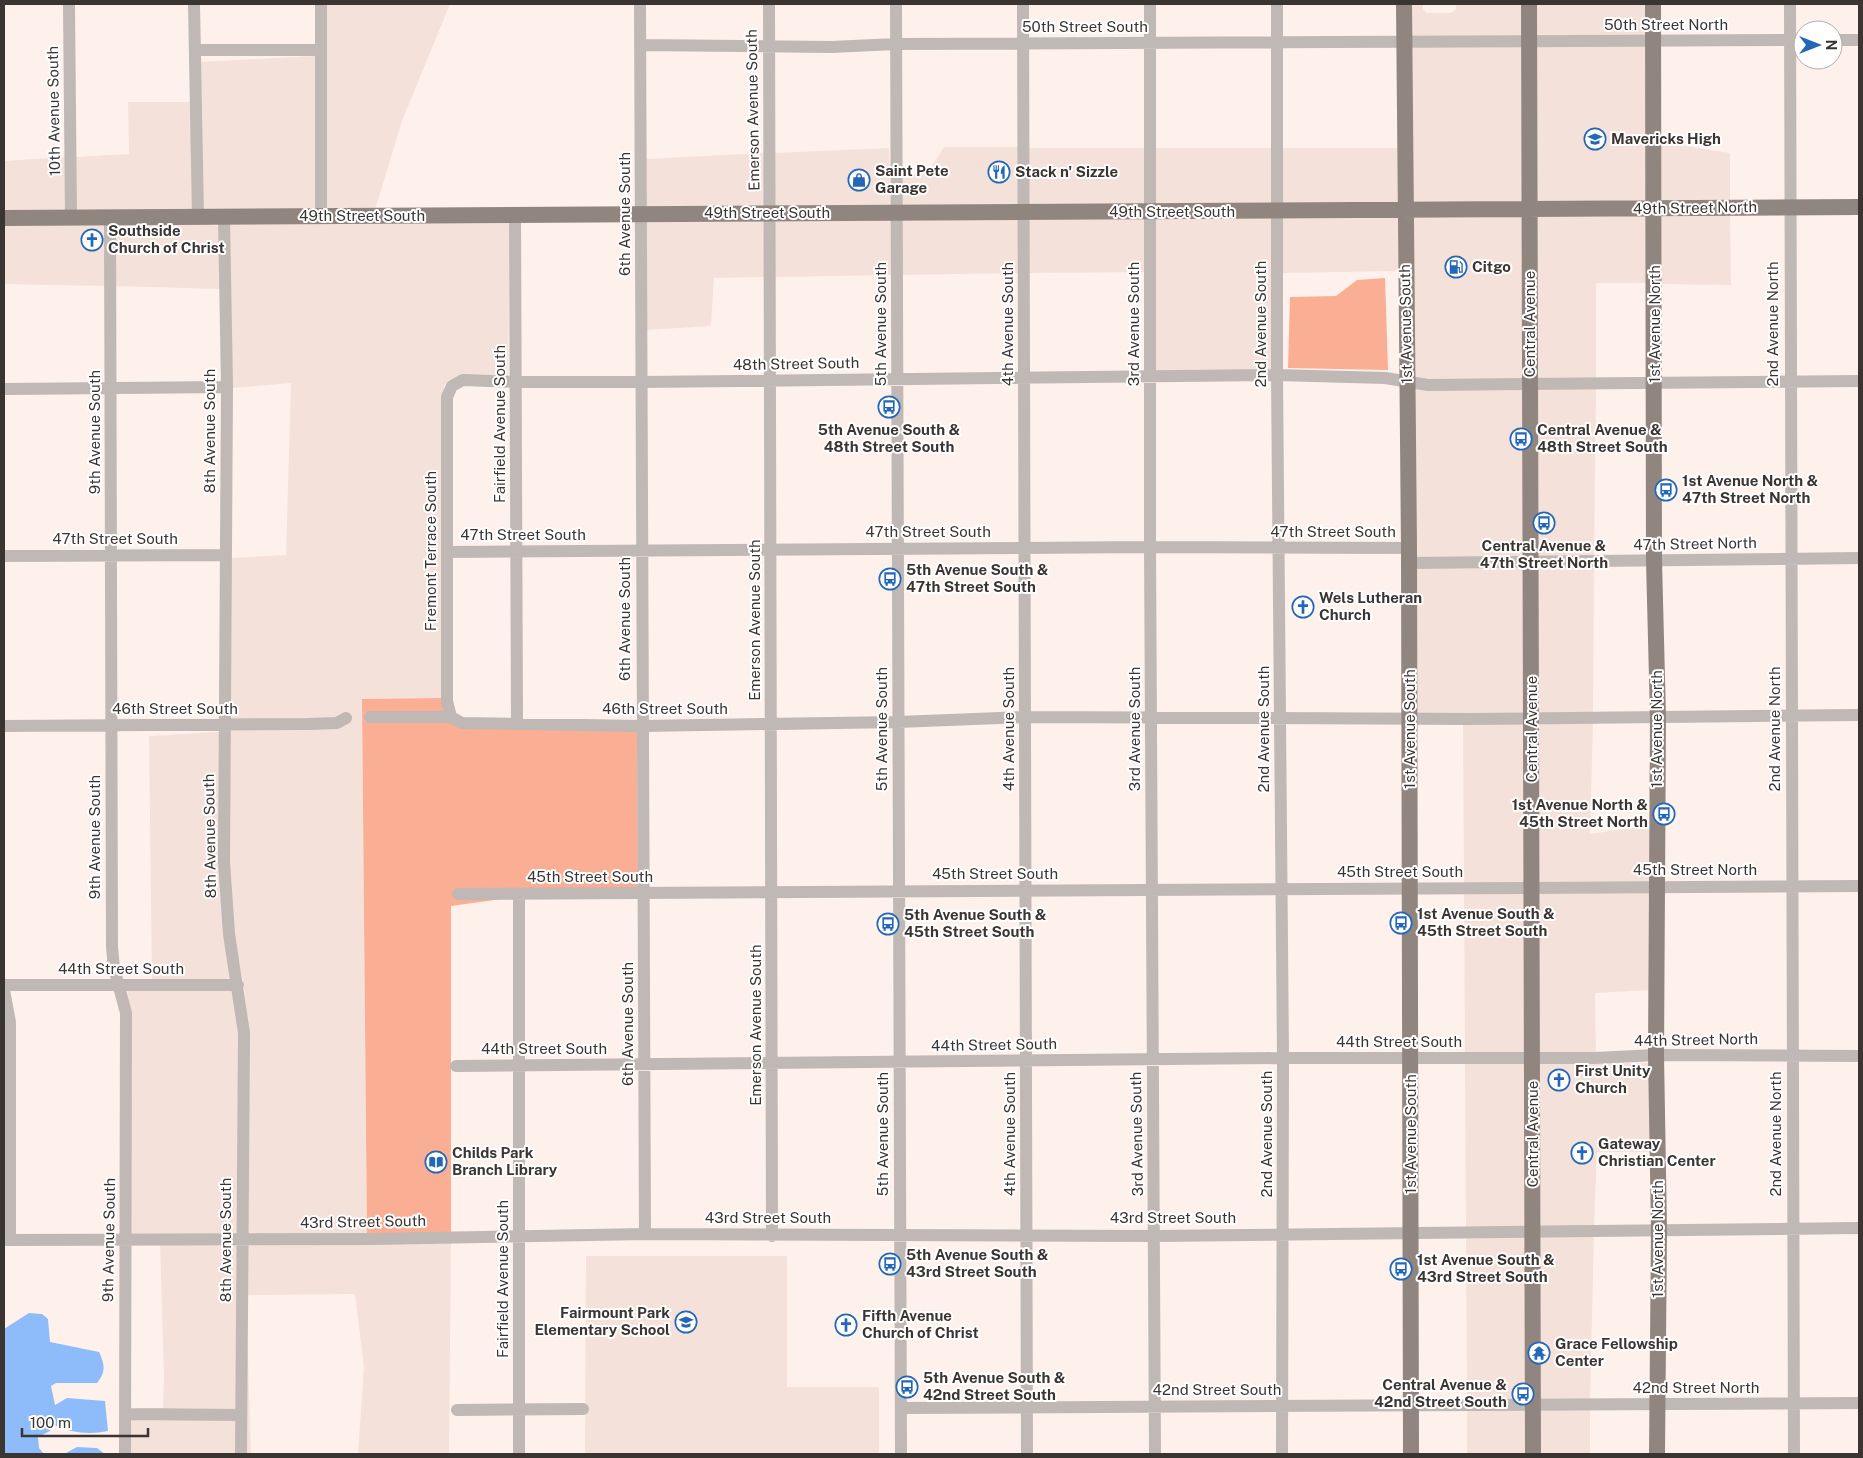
<svg xmlns="http://www.w3.org/2000/svg" width="1863" height="1458" font-family="'Public Sans',sans-serif">
<rect width="100%" height="100%" fill="#fef1ec"/>
<path fill="#f4e1da" d="M326 4H450L402 121 375 210 326 212Z
M1410 4H1423V9L1427 13H1451L1456 9V4H1524V37L1409 38Z
M1534 4H1648L1649 37H1534Z
M1409 46H1524L1525 206H1410Z
M1534 46H1649L1650 204 1535 205Z
M316 54V212H203L200 62 314 56Z
M128 102H191L193 212 76 213 75 157 129 154Z
M1660 142 1730 153V204H1660Z
M944 147H1019V208L901 209V178L928 172Z
M889 148 891 209H775V153Z
M1029 148H1145V208H1029Z
M1155 148H1272V207H1155Z
M1282 148H1400V206L1282 207Z
M765 153V209L646 210V159Z
M66 157V213H4V161Z
M1650 213V283H1596V379L1536 380 1535 214Z
M1660 213H1730L1731 285 1660 284Z
M1525 214 1526 380 1428 381 1411 377 1410 215Z
M1400 215V271L1282 273V216Z
M1145 216V272L1029 273V217Z
M1155 216H1272V371L1155 373Z
M1019 217V273L901 275V218Z
M765 218V277L714 278 711 326 646 330V219Z
M775 218H891L892 275 775 277Z
M510 219 508 377 449 380 444 386 442 698 362 699 367 1235 247 1236 249 1033 243 981 234 933 228 862 230 729 340 726 352 719 347 712 335 719 230 721 231 558 286 555 291 383 232 388 229 221Z
M4 222H105L106 286 4 284Z
M115 222H194L220 226V289L115 286Z
M1411 386 1526 389 1527 557 1414 558Z
M1536 388H1596L1594 557H1536Z
M1527 566V714H1415L1414 567Z
M1536 566H1594L1593 714H1537Z
M1527 723V883H1464L1463 724Z
M1537 723H1593L1590 834 1652 825 1651 882 1537 883Z
M219 732 233 981H152L149 736Z
M1651 890V990L1595 993 1596 1054H1537V892Z
M1464 892H1527V1054H1465Z
M127 990H234L239 1033 237 1236H131V1013Z
M1528 1062V1226L1466 1228 1465 1063Z
M1537 1062 1651 1063 1653 1152H1597L1594 1226H1538Z
M1538 1234H1594L1590 1400H1538Z
M1528 1235V1400L1467 1401 1466 1237Z
M451 1241 449 1454H358L364 1367 355 1294 247 1295V1245Z
M160 1245H237L236 1411 163 1410 164 1375Z
M586 1256H787V1387H879V1454H585Z
M246 1332 248 1359 251 1454H246Z
M1467 1409H1528V1454H1467Z
M1538 1409H1590V1454H1538Z
M130 1419 236 1420 237 1454H130Z"/>
<path fill="#faae93" d="M1385 278 1388 370 1288 368 1290 297 1336 296 1357 280Z
M442 698 445 713H365V721L447 722 637 731 638 888 453 890 454 898H509L451 906V1232L367 1235 362 699Z"/>
<path fill="#8ebcfa" d="M29 1313 42 1314 48 1319 50 1342 99 1352C105 1365 106 1372 97 1383H56L51 1386 55 1405 67 1398 105 1401 108 1431C90 1435 71 1433 54 1425L50 1431 38 1437 39 1448 44 1454H4V1329Z
M77 1447 97 1448 105 1454H64Z"/>
<g fill="none" stroke-linecap="round" stroke-linejoin="round">
<path stroke="#bfb8b5" stroke-width="12" d="M69 4 71 217
M194 4 198 217
M321 4V216
M640 4 645 1234
M769 4 772 1236
M896 4 901 1454
M1023 4 1027 1454
M1150 4V547L1155 1454
M1277 4V375L1283 1058 1282 1454
M1790 4 1794 1454
M1833 40H1859
M640 45 831 47 896 44 1803 40
M195 50H321
M515 215 517 723
M110 217 112 947 114 968 126 1013 125 1454
M224 217 227 387 224 862 229 934 244 1033 241 1454
M4 389 227 387
M447 552 1150 547 1409 548
M4 556 226 555
M1409 563 1859 558
M370 717H451L462 723 642 726 898 722 1025 717 1472 719 1859 715
M451 717 447 701V397L452 386 463 380 516 382H641L1277 375 1385 378 1428 385 1859 381
M4 726 308 724 337 723 346 718
M458 894 1859 886
M519 894V1454
M4 985H238
M4 990 10 1022V1240
M456 1066 1283 1058H1595L1656 1055 1859 1056
M4 1240 372 1239 645 1234 1154 1236 1859 1228
M901 1408 1859 1403
M457 1410 583 1409
M125 1414 241 1415"/>
<path stroke="#918580" stroke-width="16" d="M1404 4 1409 548 1411 1454
M1529 4 1533 1454
M1653 4 1654 561 1658 717 1656 1055 1659 1230 1657 1454
M4 218 1859 207"/>
</g>
<defs>
<g id="school-ring" transform="scale(1.125)"><circle r="9.5" fill="#fff" stroke="#2466b7" stroke-width="1.5"/><path d="M0-5L7-2L0 1L-7-2ZM-4 1L0 2.5L4 1V4Q0 6-4 4Z" fill="#2466b7"/></g>
<g id="restaurant-ring" transform="scale(1.125)"><circle r="9.5" fill="#fff" stroke="#2466b7" stroke-width="1.5"/><path d="M-5-6h1v4h1v-4h1v4h1v-4h1v5L-1.5 .5V6h-2V.5L-5-1ZM5-6V6H3V1.5H1.5Q1.5-4 5-6Z" fill="#2466b7"/></g>
<g id="shop-ring" transform="scale(1.125)"><circle r="9.5" fill="#fff" stroke="#2466b7" stroke-width="1.5"/><path d="M-5-2.5h2.3a2.7 3.5 0 0 1 5.4 0H5L5.5 6h-11ZM-1.5-2.5h3a1.5 2.3 0 0 0-3 0Z" fill="#2466b7"/></g>
<g id="church-ring" transform="scale(1.125)"><circle r="9.5" fill="#fff" stroke="#2466b7" stroke-width="1.5"/><path d="M-1.2-6h2.4v3.5h3.3v2.4h-3.3V6h-2.4V-.1h-3.3v-2.4h3.3Z" fill="#2466b7"/></g>
<g id="fuel-ring" transform="scale(1.125)"><circle r="9.5" fill="#fff" stroke="#2466b7" stroke-width="1.5"/><path d="M-5.5-6h7V0h2V4h1.3V-2.5L3-4.5l.8-.8L6-3V5H2.5V1h-1V6h-7ZM-4.2-4.7v3.2H.2V-4.7Z" fill="#2466b7"/></g>
<g id="bus-ring" transform="scale(1.125)"><circle r="9.5" fill="#fff" stroke="#2466b7" stroke-width="1.5"/><path d="M-5-6H5V4H4V6H2V4H-2V6H-4V4H-5ZM-3.5-4V0h7V-4ZM-3.5 1.2v1.5H-2V1.2ZM2 1.2v1.5H3.5V1.2Z" fill="#2466b7"/></g>
<g id="library-ring" transform="scale(1.125)"><circle r="9.5" fill="#fff" stroke="#2466b7" stroke-width="1.5"/><path d="M-6-4Q-3-5.5-.7-3.5V5Q-3 3-6 4ZM6-4Q3-5.5 .7-3.5V5Q3 3 6 4Z" fill="#2466b7"/></g>
<g id="temple-ring" transform="scale(1.125)"><circle r="9.5" fill="#fff" stroke="#2466b7" stroke-width="1.5"/><path d="M0-6L5-2H3V0L6.5 2.5H4V6H1.5V3h-3V6H-4V2.5H-6.5L-3 0V-2H-5Z" fill="#2466b7"/></g>
</defs>
<g fill-rule="evenodd">
<use href="#school-ring" x="1595" y="139"/>
<use href="#restaurant-ring" x="999" y="172"/>
<use href="#shop-ring" x="859" y="180"/>
<use href="#church-ring" x="92" y="240"/>
<use href="#fuel-ring" x="1456" y="267"/>
<use href="#bus-ring" x="889" y="407"/>
<use href="#bus-ring" x="1521" y="439"/>
<use href="#bus-ring" x="1666" y="490"/>
<use href="#bus-ring" x="1544" y="523"/>
<use href="#bus-ring" x="890" y="579"/>
<use href="#church-ring" x="1303" y="607"/>
<use href="#bus-ring" x="1664" y="814"/>
<use href="#bus-ring" x="1401" y="923"/>
<use href="#bus-ring" x="888" y="924"/>
<use href="#church-ring" x="1559" y="1080"/>
<use href="#church-ring" x="1582" y="1153"/>
<use href="#library-ring" x="436" y="1162"/>
<use href="#bus-ring" x="890" y="1264"/>
<use href="#bus-ring" x="1401" y="1269"/>
<use href="#school-ring" x="686" y="1322"/>
<use href="#church-ring" x="846" y="1325"/>
<use href="#temple-ring" x="1539" y="1353"/>
<use href="#bus-ring" x="907" y="1387"/>
<use href="#bus-ring" x="1523" y="1394"/>
</g>
<g text-anchor="middle" stroke-width="4" stroke-linejoin="round" paint-order="stroke">
<g font-size="15" fill="#3b3532" stroke="#fff">
<text x="1666" y="30">50th Street North</text>
<text x="1085" y="32">50th Street South</text>
<text transform="translate(753 110) rotate(-91)" y="5">Emerson Avenue South</text>
<text transform="translate(54 111) rotate(-91)" y="5">10th Avenue South</text>
<text transform="translate(1695 208) rotate(-1)" y="5">49th Street North</text>
<text x="1172" y="217">49th Street South</text>
<text x="767" y="218">49th Street South</text>
<text transform="translate(625 214) rotate(-90)" y="5">6th Avenue South</text>
<text x="362" y="221">49th Street South</text>
<text transform="translate(881 324) rotate(-90)" y="5">5th Avenue South</text>
<text transform="translate(1008 324) rotate(-90)" y="5">4th Avenue South</text>
<text transform="translate(1134 324) rotate(-90)" y="5">3rd Avenue South</text>
<text transform="translate(1261 324) rotate(-90)" y="5">2nd Avenue South</text>
<text transform="translate(1406 324) rotate(-91)" y="5">1st Avenue South</text>
<text transform="translate(1530 324) rotate(-90)" y="5">Central Avenue</text>
<text transform="translate(1655 324) rotate(-90)" y="5">1st Avenue North</text>
<text transform="translate(1773 324) rotate(-90)" y="5">2nd Avenue North</text>
<text transform="translate(796 364) rotate(-1)" y="5">48th Street South</text>
<text transform="translate(500 424) rotate(-90)" y="5">Fairfield Avenue South</text>
<text transform="translate(210 431) rotate(-90)" y="5">8th Avenue South</text>
<text transform="translate(95 432) rotate(-90)" y="5">9th Avenue South</text>
<text x="928" y="537">47th Street South</text>
<text x="1333" y="537">47th Street South</text>
<text x="523" y="540">47th Street South</text>
<text x="115" y="544">47th Street South</text>
<text transform="translate(1695 544) rotate(-1)" y="5">47th Street North</text>
<text transform="translate(431 551) rotate(-90)" y="5">Fremont Terrace South</text>
<text transform="translate(625 619) rotate(-90)" y="5">6th Avenue South</text>
<text transform="translate(755 620) rotate(-90)" y="5">Emerson Avenue South</text>
<text x="175" y="714">46th Street South</text>
<text x="665" y="714">46th Street South</text>
<text transform="translate(882 729) rotate(-90)" y="5">5th Avenue South</text>
<text transform="translate(1009 729) rotate(-90)" y="5">4th Avenue South</text>
<text transform="translate(1135 729) rotate(-90)" y="5">3rd Avenue South</text>
<text transform="translate(1264 729) rotate(-90)" y="5">2nd Avenue South</text>
<text transform="translate(1410 729) rotate(-90)" y="5">1st Avenue South</text>
<text transform="translate(1532 729) rotate(-90)" y="5">Central Avenue</text>
<text transform="translate(1657 729) rotate(-90)" y="5">1st Avenue North</text>
<text transform="translate(1775 729) rotate(-90)" y="5">2nd Avenue North</text>
<text transform="translate(210 836) rotate(-91)" y="5">8th Avenue South</text>
<text transform="translate(95 837) rotate(-90)" y="5">9th Avenue South</text>
<text x="1695" y="875">45th Street North</text>
<text x="1400" y="877">45th Street South</text>
<text x="995" y="879">45th Street South</text>
<text x="590" y="882">45th Street South</text>
<text x="121" y="974">44th Street South</text>
<text transform="translate(628 1024) rotate(-90)" y="5">6th Avenue South</text>
<text transform="translate(756 1025) rotate(-90)" y="5">Emerson Avenue South</text>
<text transform="translate(1696 1040) rotate(-1)" y="5">44th Street North</text>
<text x="1399" y="1047">44th Street South</text>
<text transform="translate(994 1045) rotate(-1)" y="5">44th Street South</text>
<text x="544" y="1054">44th Street South</text>
<text transform="translate(883 1134) rotate(-90)" y="5">5th Avenue South</text>
<text transform="translate(1010 1134) rotate(-90)" y="5">4th Avenue South</text>
<text transform="translate(1137 1134) rotate(-91)" y="5">3rd Avenue South</text>
<text transform="translate(1267 1134) rotate(-90)" y="5">2nd Avenue South</text>
<text transform="translate(1411 1134) rotate(-90)" y="5">1st Avenue South</text>
<text transform="translate(1533 1134) rotate(-90)" y="5">Central Avenue</text>
<text transform="translate(1776 1134) rotate(-90)" y="5">2nd Avenue North</text>
<text x="768" y="1223">43rd Street South</text>
<text x="1173" y="1223">43rd Street South</text>
<text transform="translate(363 1222) rotate(-1)" y="5">43rd Street South</text>
<text transform="translate(1658 1239) rotate(-90)" y="5">1st Avenue North</text>
<text transform="translate(109 1240) rotate(-89)" y="5">9th Avenue South</text>
<text transform="translate(226 1240) rotate(-90)" y="5">8th Avenue South</text>
<text transform="translate(503 1279) rotate(-90)" y="5">Fairfield Avenue South</text>
<text x="1696" y="1393">42nd Street North</text>
<text x="1217" y="1395">42nd Street South</text>
</g>
<g font-size="15" font-weight="bold" fill="#3b3532" stroke="#fff" text-anchor="start">
<text x="1611" y="144">Mavericks High</text>
<text x="875" y="176">Saint Pete<tspan x="875" dy="17">Garage</tspan></text>
<text x="1015" y="177">Stack n' Sizzle</text>
<text x="108" y="236">Southside<tspan x="108" dy="17">Church of Christ</tspan></text>
<text x="1472" y="272">Citgo</text>
<text x="889" y="435" text-anchor="middle">5th Avenue South &amp;<tspan x="889" dy="17">48th Street South</tspan></text>
<text x="1537" y="435">Central Avenue &amp;<tspan x="1537" dy="17">48th Street South</tspan></text>
<text x="1682" y="486">1st Avenue North &amp;<tspan x="1682" dy="17">47th Street North</tspan></text>
<text x="1544" y="551" text-anchor="middle">Central Avenue &amp;<tspan x="1544" dy="17">47th Street North</tspan></text>
<text x="906" y="575">5th Avenue South &amp;<tspan x="906" dy="17">47th Street South</tspan></text>
<text x="1319" y="603">Wels Lutheran<tspan x="1319" dy="17">Church</tspan></text>
<text x="1648" y="810" text-anchor="end">1st Avenue North &amp;<tspan x="1648" dy="17">45th Street North</tspan></text>
<text x="1417" y="919">1st Avenue South &amp;<tspan x="1417" dy="17">45th Street South</tspan></text>
<text x="904" y="920">5th Avenue South &amp;<tspan x="904" dy="17">45th Street South</tspan></text>
<text x="1575" y="1076">First Unity<tspan x="1575" dy="17">Church</tspan></text>
<text x="1598" y="1149">Gateway<tspan x="1598" dy="17">Christian Center</tspan></text>
<text x="452" y="1158">Childs Park<tspan x="452" dy="17">Branch Library</tspan></text>
<text x="906" y="1260">5th Avenue South &amp;<tspan x="906" dy="17">43rd Street South</tspan></text>
<text x="1417" y="1265">1st Avenue South &amp;<tspan x="1417" dy="17">43rd Street South</tspan></text>
<text x="670" y="1318" text-anchor="end">Fairmount Park<tspan x="670" dy="17">Elementary School</tspan></text>
<text x="862" y="1321">Fifth Avenue<tspan x="862" dy="17">Church of Christ</tspan></text>
<text x="1555" y="1349">Grace Fellowship<tspan x="1555" dy="17">Center</tspan></text>
<text x="923" y="1383">5th Avenue South &amp;<tspan x="923" dy="17">42nd Street South</tspan></text>
<text x="1507" y="1390" text-anchor="end">Central Avenue &amp;<tspan x="1507" dy="17">42nd Street South</tspan></text>
</g>
</g>
<rect width="1863" height="1458" fill="none" stroke="#3b3532" stroke-width="10"/>
<g transform="translate(1818 45) rotate(90)"><circle r="24" fill="#ffffff" stroke="#b1aead"/>
<path d="M0-4L9 19L0 12L-9 19Z" fill="#2466b7"/>
<text y="-8" font-size="14" font-weight="bold" text-anchor="middle" fill="#3b3532">N</text>
</g>
<path d="M22 1428v8h126v-8" fill="none" stroke="#3b3532" stroke-width="2.5"/>
<text x="30" y="1428" font-size="15" fill="#3b3532" stroke="#ffffff" stroke-width="4" paint-order="stroke">100 m</text>
</svg>
